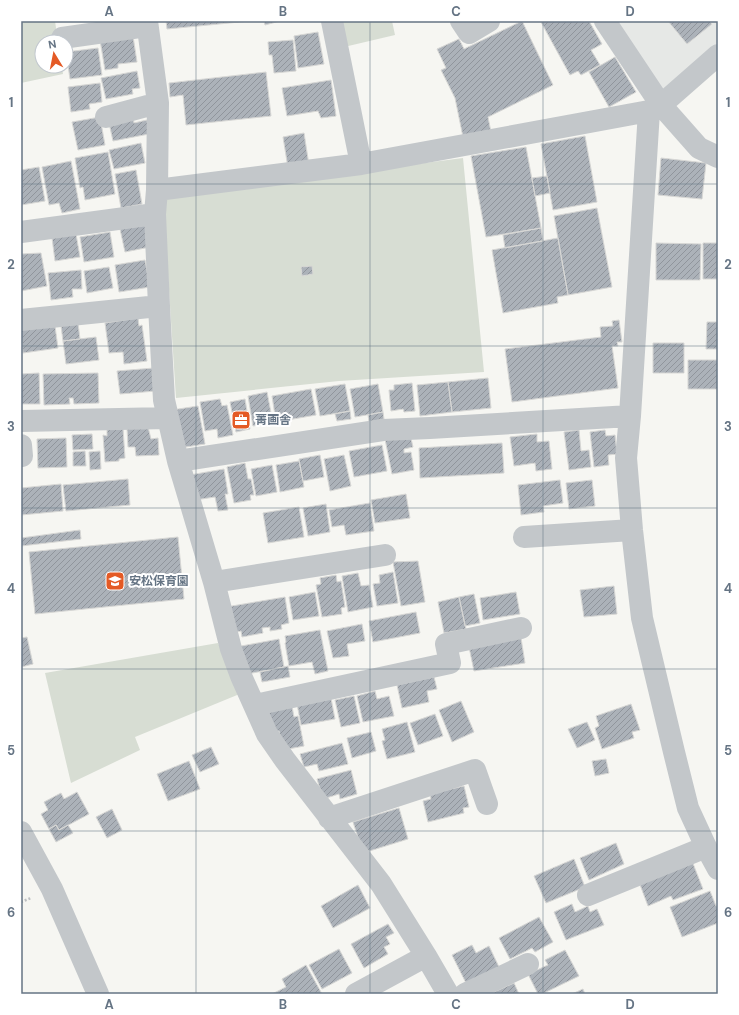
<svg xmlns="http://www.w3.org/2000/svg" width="739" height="1015" font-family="'DM Sans','Noto Sans JP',sans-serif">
<defs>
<pattern id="building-hatch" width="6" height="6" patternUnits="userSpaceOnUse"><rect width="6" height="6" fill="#acb2b9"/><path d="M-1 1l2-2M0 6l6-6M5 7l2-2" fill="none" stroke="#90959c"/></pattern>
</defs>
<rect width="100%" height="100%" fill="#f6f6f2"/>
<path fill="#e6e8e6" d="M615 21H718V46L663 93Z"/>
<path fill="#d7ddd3" d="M21 21H55L58 42H42V66H62L63 74 21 83Z
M338 21H392L395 35 344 47Z
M463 158 484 372 339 381 176 398 163 197Z
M218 643 242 693 135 737 140 750 71 783 45 673Z"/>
<path fill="url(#building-hatch)" stroke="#d7d7d5" d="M166 21H250L167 29Z
M264 21H280L265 25Z
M522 21 553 85 488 117 491 132 463 137 455 98 441 70 446 68 437 49 459 39 464 49Z
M542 21H589L602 44 591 50 600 65 581 75 578 71 570 75 541 22Z
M668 21H709L712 24 687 44Z
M318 32 324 64 298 68 294 36Z
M133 36 137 62 118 64V68L105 70 100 40Z
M293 40 296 71 274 73 272 55H269L268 42Z
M98 48 102 75 70 79 66 52Z
M615 57 636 92 609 107 589 72Z
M137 71 140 88 132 89 133 94 106 99 101 78Z
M266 72 271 116 186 125 183 95 170 97 169 83Z
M331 80 336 116 321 118 318 111 287 116 282 88Z
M100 83 102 102 89 104 90 109 71 112 68 87Z
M100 117 105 145 78 150 72 122Z
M133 118 134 123 147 120 149 134 113 141 109 123Z
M304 133 309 165 288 168 283 137Z
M585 136 597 202 553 210 541 144Z
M141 143 145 163 114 169 109 150Z
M526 147 541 228 486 237 471 156Z
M108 152 115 194 85 200 83 187 80 188 75 158Z
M661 158 706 163 702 199 658 195Z
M71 161 80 209 62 213 59 203 49 205 42 167Z
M39 167 45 201 21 205V170Z
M136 170 142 204 121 208 115 174Z
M547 176 550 193 535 196 532 178Z
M597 208 612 287 568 295 554 216Z
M146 224 150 247 125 252 120 229Z
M541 228 543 241 505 248 503 235Z
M110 232 114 257 84 262 80 237Z
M76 234 80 257 55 261 52 238Z
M558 238 568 295 557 297 558 303 503 313 492 250Z
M656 243 701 244 700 280H656Z
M703 243H718V279H703Z
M41 253 47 286 21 291V254Z
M145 260 150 287 119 292 115 265Z
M312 266 313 274 302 276 301 267Z
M109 267 113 288 87 293 84 271Z
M81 270 82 289H72L73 297 51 300 48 273Z
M138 318 139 326 142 325 147 361 124 364 123 352 109 353 105 323Z
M619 320 622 342H617L618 346H612L618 388 512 402 505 349 601 337 600 327 613 326 612 321Z
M707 322H718V349H706Z
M78 323 80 339 63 341 61 326Z
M55 326 58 348 23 353 21 330Z
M96 337 99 360 66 364 63 341Z
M653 343H684V373H653Z
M688 360H718V389H688Z
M154 368 156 391 120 394 117 371Z
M39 373 40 404H21V374Z
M98 373 99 403 74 404 73 398H69L70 404 44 405 43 374Z
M488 378 491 408 452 412 448 382Z
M448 382 452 412 420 416 417 385Z
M412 383 415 411 404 412 403 409 391 411 389 390H394V385Z
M345 384 350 411 320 416 315 389Z
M378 384 383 412 355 417 350 389Z
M311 389 316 415 276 422 272 396Z
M267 392 273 423 253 426 248 396Z
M220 399 222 406 227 405 233 435 218 438 217 429 205 431 200 402Z
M245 399 250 429 236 432 230 402Z
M198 406 205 444 179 448 172 410Z
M350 411 351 419 337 421 335 414Z
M383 412 384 419 369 422 368 415Z
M148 427 151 439 158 438 159 455 136 456 135 447H128L127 428Z
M123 428 125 458 119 459V461L105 462 103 435 107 436V429Z
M579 430 581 451 589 450 591 467 569 470 564 432Z
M605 430 606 436 615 435 617 454 608 455 609 465 594 467 590 432Z
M92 434 93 449 73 450 72 435Z
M410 434 413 447 404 449V453L411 452 414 470 392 474 385 439Z
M537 434V442L549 441 552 469 536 471 535 463 514 466 510 437Z
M66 438 67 467 38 468 37 439Z
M502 443 504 473 420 478 419 448Z
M382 445 387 471 354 477 349 451Z
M85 451 86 466H73V452Z
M100 451 101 469 90 470 89 452Z
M320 455 324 477 303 481 299 459Z
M344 455 351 486 330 491 324 459Z
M299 461 304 487 280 492 276 465Z
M245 463 248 479H251L254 495H250L251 500 234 503 227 467Z
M272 465 277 492 256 496 251 469Z
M224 469 228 494H225L228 510 218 511 215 497 195 500 190 475Z
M128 479 130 505 66 511 63 485Z
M560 480 563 503 543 506 544 512 521 515 518 485Z
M592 480 595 506 569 509 566 483Z
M61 484 63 511 21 515V488Z
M406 494 410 518 375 523 371 500Z
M370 503 374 531 346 535 344 525 332 527 329 510Z
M326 504 330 532 308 536 303 508Z
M299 507 304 537 268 543 263 513Z
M80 530 81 539 21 546V538Z
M178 537 184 599 35 614 29 552Z
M418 561 425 602 401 606 393 562Z
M393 572 398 603 377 606 373 584 380 583 379 575Z
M358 573 361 586 369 585 373 607 348 612 342 576Z
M336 575 337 582 341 581 345 607 341 608 342 614 322 617 316 585 321 584 320 578Z
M614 586 617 614 584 617 580 590Z
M315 592 319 616 293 620 289 597Z
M516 592 520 614 483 620 480 598Z
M474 594 480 623 465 626 459 597Z
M285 597 289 623 281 625 282 629 270 631V627L262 628 263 633 242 637 241 631 231 633 226 607Z
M459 597 466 629 444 633 438 602Z
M416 612 420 633 373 642 369 621Z
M362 624 365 641 347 644 349 656 333 658 327 631Z
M320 630 328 671 315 674 312 662 289 666 285 643 286 642 285 636Z
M27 637 33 664 21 667V638Z
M521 638 525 663 474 671 469 647Z
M279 639 284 667 242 675 236 647Z
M288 666 290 677 262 682 260 672Z
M434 677 437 689 427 691 429 702 402 708 397 685Z
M375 691 377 699 389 696 394 716 363 722 357 696Z
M354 696 360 723 341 727 335 700Z
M331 698 335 719 301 725 297 704Z
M461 701 474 732 452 742 439 710Z
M631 704 640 730 632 732 634 738 602 749 595 728 599 726 596 716Z
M292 706 294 717 298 716 304 746 283 750 279 731 270 733 266 711Z
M435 714 443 736 418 745 410 723Z
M407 722 415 752 387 759 382 741 385 740 382 729Z
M587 722 595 740 577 748 568 729Z
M371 732 376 751 352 758 347 738Z
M342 743 348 764 319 771 317 764 304 767 300 754Z
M211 747 219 764 200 772 192 755Z
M606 759 609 773 595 776 592 761Z
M189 761 200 789 168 801 157 774Z
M351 770 357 794 340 799 339 794 323 799 317 779Z
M464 786 469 807 463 808 464 813 428 822 423 801 431 799 430 794Z
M77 792 89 814 59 830 56 825 49 829 41 814 48 810 44 802 61 793 64 799Z
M399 808 408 839 363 853 353 822Z
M112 809 122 830 107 838 96 817Z
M56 825 59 830 68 825 73 833 56 842 49 829Z
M616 843 624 864 589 880 580 858Z
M574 859 585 887 546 903 534 876Z
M692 861 703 889 673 900 671 896 648 906 639 882Z
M358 885 370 908 333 928 321 906Z
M710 891 716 906H718V923L682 937 670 907Z
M572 904 575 912 588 906 590 912 597 909 604 925 566 940 554 912Z
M539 917 553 942 535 952 532 948 510 959 499 938Z
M388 924 394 933 386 937 390 944 384 947 388 954 364 968 351 944Z
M472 945 476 953 489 946 499 967 466 983 452 955Z
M339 949 352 973 322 989 309 965Z
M565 950 579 976 542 994H538L528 974 548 965 545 960Z
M306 965 322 994H272L286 987 282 979Z
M514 983 519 994H490Z
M583 989 585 994H572Z"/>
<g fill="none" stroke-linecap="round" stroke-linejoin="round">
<path stroke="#bdbfc1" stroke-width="2.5" stroke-dasharray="2 2" stroke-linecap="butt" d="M21 902 31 898"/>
<path stroke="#c3c7ca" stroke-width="22" d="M147 21 158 103 157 190 155 214 159 306 164 400 178 461 214 582 231 649 241 676 267 734 285 760 381 884 426 956 448 994
M332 21 361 164
M461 21 469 33 489 21
M605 21 661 105 699 148 718 157
M62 38 147 26
M649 111 630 416 626 458 632 530 642 618 674 752 688 808 706 847 718 869
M106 117 158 103
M157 190 361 164 649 111 661 105 718 55
M21 232 155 214
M21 320 159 306
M21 421 168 418
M21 445 22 456
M178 461 383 430 430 428 630 416
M524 537 632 530
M214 582 385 555
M255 705 450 663 446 644 521 628
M329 818 475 770 487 804
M21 832 52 889 98 994
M588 895 706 847
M356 994 426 956
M465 994 528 964"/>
</g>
<path fill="none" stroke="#657484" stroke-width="1" stroke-opacity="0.55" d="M196 21V994M370 21V994M543 21V994M21 184H718M21 346H718M21 508H718M21 669H718M21 831H718"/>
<defs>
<g id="office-square" transform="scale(1)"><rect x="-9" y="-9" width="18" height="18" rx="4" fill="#e45a25" stroke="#fff"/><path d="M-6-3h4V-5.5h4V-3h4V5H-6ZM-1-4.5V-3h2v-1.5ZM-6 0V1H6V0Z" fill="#fff"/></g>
<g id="school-square" transform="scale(1)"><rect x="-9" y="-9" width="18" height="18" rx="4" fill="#e45a25" stroke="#fff"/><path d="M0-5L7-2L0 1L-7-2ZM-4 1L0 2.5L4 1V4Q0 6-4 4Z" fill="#fff"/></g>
</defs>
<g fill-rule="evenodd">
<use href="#office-square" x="241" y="420"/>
<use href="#school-square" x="115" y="581"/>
</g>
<g text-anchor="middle" stroke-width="4" stroke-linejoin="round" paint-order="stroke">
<g font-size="12" font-weight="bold" fill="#657484" stroke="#fff" text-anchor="start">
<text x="255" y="424">菁画舎</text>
<text x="129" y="585">安松保育園</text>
</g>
</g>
<rect width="739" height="1015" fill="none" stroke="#ffffff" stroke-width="44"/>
<g transform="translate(54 54) rotate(350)"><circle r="19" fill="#ffffff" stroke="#c1c7ce"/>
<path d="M0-3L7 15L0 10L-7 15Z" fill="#e45a25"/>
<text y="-6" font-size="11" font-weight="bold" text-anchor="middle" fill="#657484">N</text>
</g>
<rect x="22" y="22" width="695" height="971" fill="none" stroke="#657484" stroke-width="1.5"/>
<g font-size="13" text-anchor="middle" font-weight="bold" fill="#657484">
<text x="109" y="16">A</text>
<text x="283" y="16">B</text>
<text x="456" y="16">C</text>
<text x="630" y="16">D</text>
<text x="11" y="107">1</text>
<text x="728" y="107">1</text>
<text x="11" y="269">2</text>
<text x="728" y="269">2</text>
<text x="11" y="431">3</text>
<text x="728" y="431">3</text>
<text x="11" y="593">4</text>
<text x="728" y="593">4</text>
<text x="11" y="755">5</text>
<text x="728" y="755">5</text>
<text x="11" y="917">6</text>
<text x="728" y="917">6</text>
<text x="109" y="1009">A</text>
<text x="283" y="1009">B</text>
<text x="456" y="1009">C</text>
<text x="630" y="1009">D</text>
</g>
</svg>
